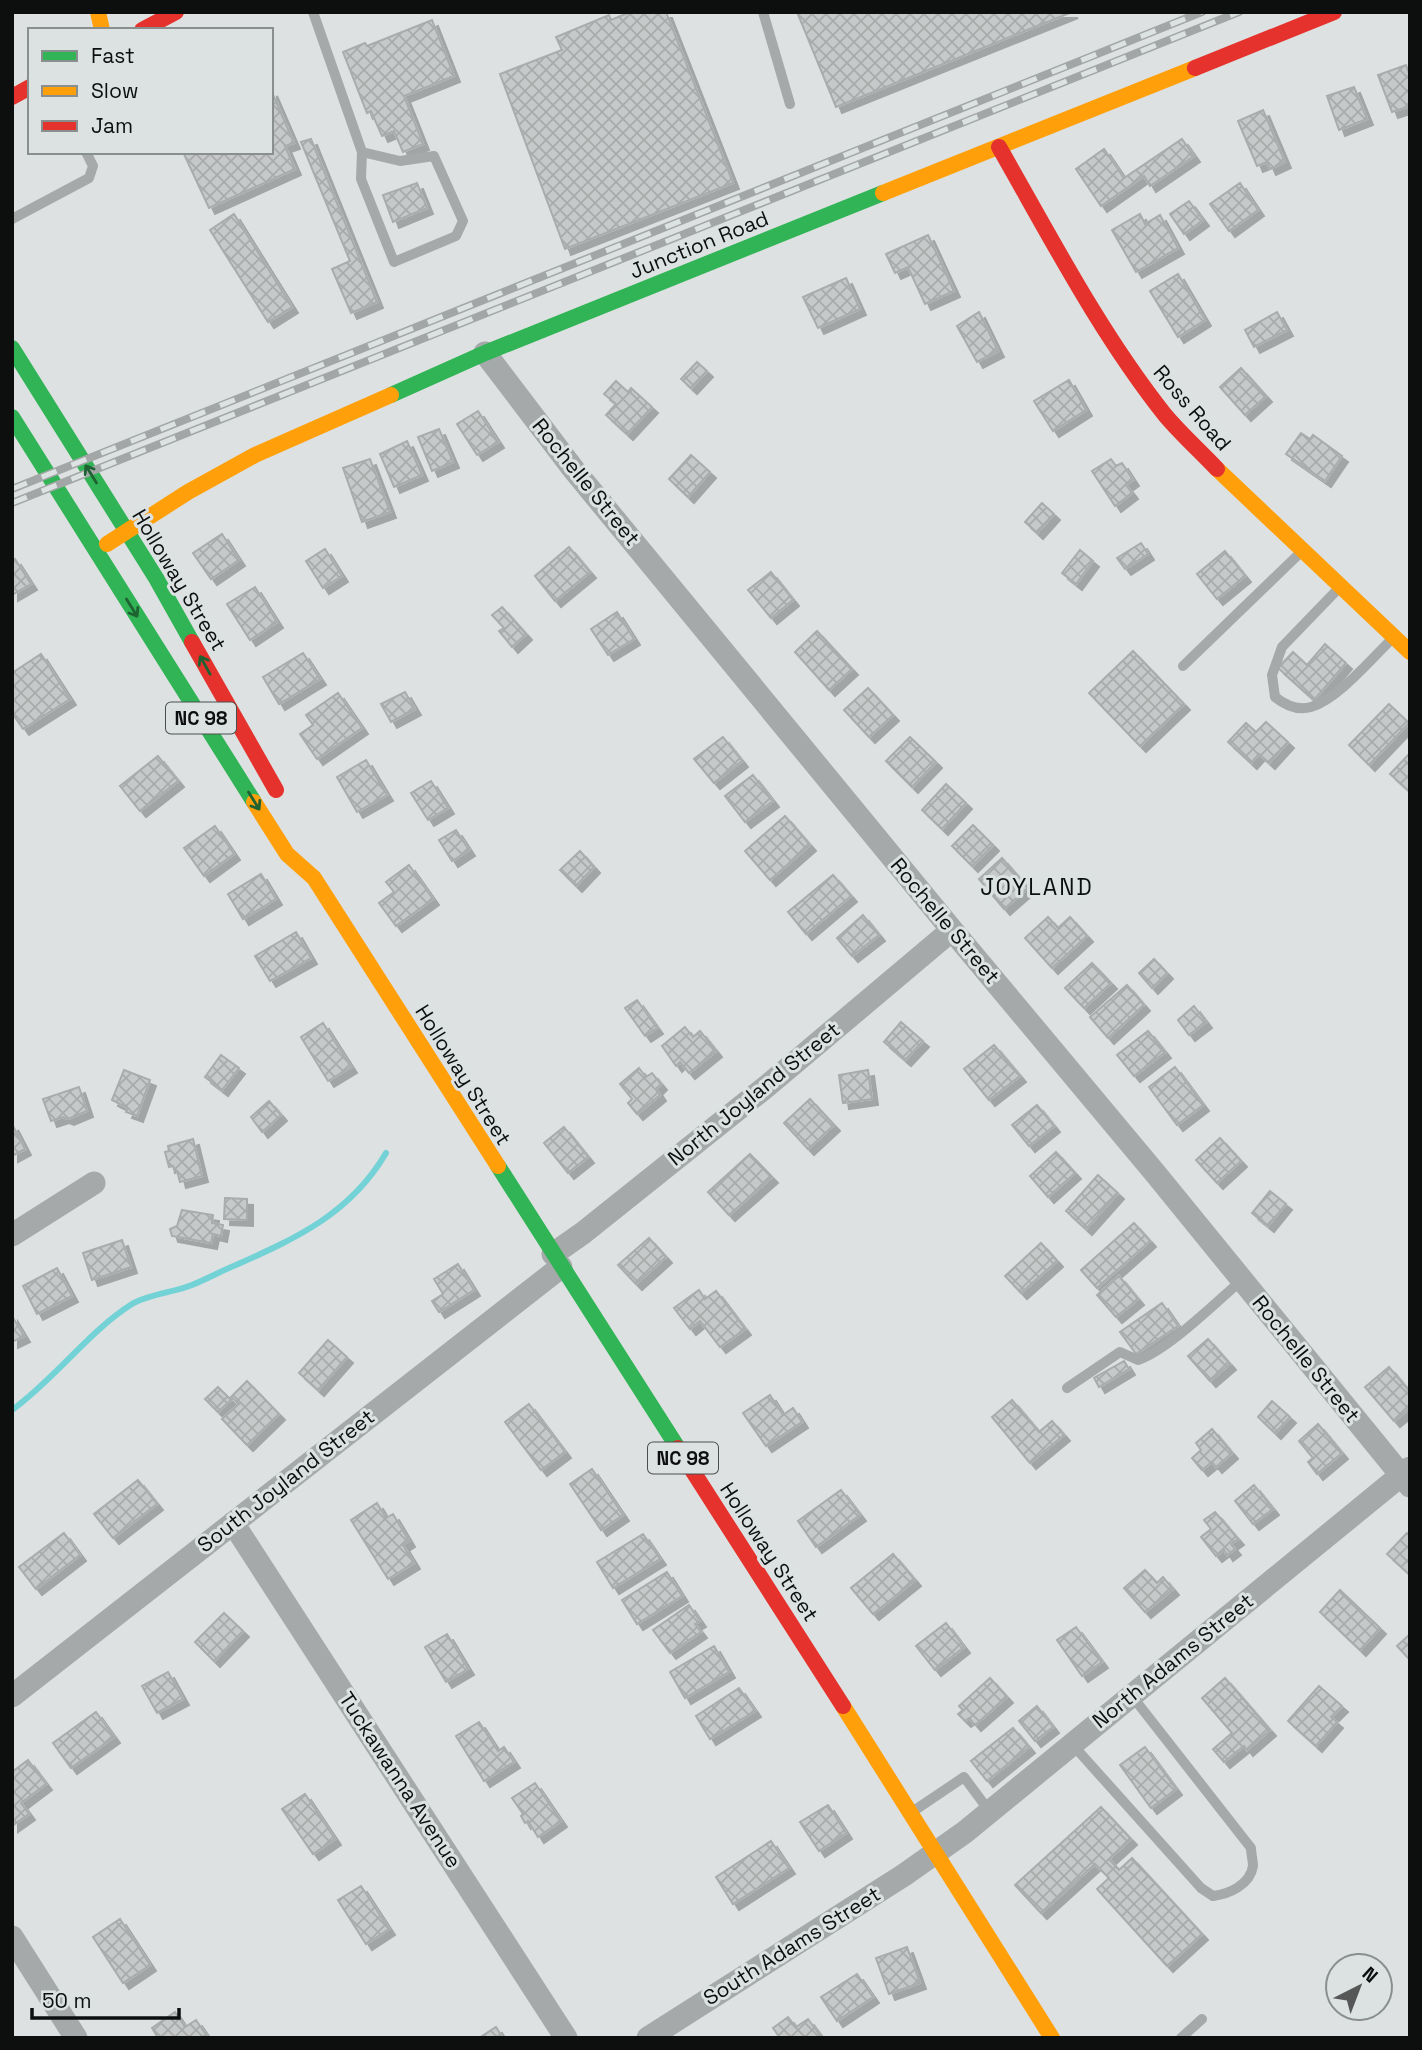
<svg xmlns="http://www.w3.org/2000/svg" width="1422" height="2050" font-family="'Space Grotesk',sans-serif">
<defs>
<pattern id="building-cross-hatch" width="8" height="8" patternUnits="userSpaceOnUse" patternTransform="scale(1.75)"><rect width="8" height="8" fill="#c6c9c9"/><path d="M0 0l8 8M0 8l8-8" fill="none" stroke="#a9abab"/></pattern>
<filter id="shadow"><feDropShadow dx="6" dy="6" stdDeviation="0" flood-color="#0004"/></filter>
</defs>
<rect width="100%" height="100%" fill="#dde1e1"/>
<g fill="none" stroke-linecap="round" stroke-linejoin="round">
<path stroke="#73d2d6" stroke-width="6" d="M12 1410C55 1379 89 1331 132 1304 146 1295 175 1292 192 1285 207 1279 221 1271 236 1265 297 1238 351 1213 386 1153"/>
</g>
<path fill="url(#building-cross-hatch)" stroke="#a9acac" stroke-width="2" filter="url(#shadow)" d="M630 12H666L733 183 565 249 500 74 562 50 556 37 609 15 611 20Z
M797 12H1072L836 107Z
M432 20 454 76 404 96 423 144 403 152 394 131 382 136 371 111 367 113 343 52 365 43 367 46Z
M1406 65 1410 76V106L1392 112 1378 75Z
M1354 87 1367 119 1339 130 1327 96Z
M271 90 294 143 285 146 295 169 209 208 183 152H271Z
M1263 110 1285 162 1270 169 1267 162 1257 166 1238 121Z
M311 139 377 302 351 313 332 269 350 261 301 142Z
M1182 139 1194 156 1150 186 1144 176 1101 206 1076 169 1104 149 1124 178Z
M417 183 427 208 393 222 383 195Z
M1240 183 1258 210 1229 231 1210 204Z
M1189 201 1203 220 1184 234 1170 214Z
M234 214 292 307 268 322 210 230Z
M1140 214 1145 224 1160 215 1178 248 1136 272 1112 230Z
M928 235 954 291 925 304 908 267 895 273 886 254Z
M1178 274 1205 320 1178 337 1150 291Z
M846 278 860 309 818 328 803 297Z
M979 312 998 351 977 362 957 326Z
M1277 312 1287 330 1254 347 1245 330Z
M697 362 707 371 691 388 681 379Z
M1241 368 1266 396 1245 415 1220 387Z
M1069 380 1086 410 1053 431 1034 401Z
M616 381 628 392 631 388 652 407 627 434 606 415 616 404 604 394Z
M478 411 498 442 477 455 457 424Z
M439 429 453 462 432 471 418 437Z
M1301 433 1310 439 1313 435 1342 456 1325 481 1286 454Z
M407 441 422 475 394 487 380 454Z
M691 455 710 472 688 497 669 479Z
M370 459 390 512 362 522 343 468Z
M1111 459 1116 466 1122 463 1133 480 1126 485 1132 493 1115 506 1092 471Z
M1042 503 1054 514 1037 533 1025 522Z
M222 534 239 560 211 579 193 553Z
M1141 543 1148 554 1125 569 1117 558Z
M569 547 590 572 555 601 535 576Z
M325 549 342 576 323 588 306 561Z
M1080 550 1093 561 1076 584 1062 573Z
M1225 551 1245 576 1217 599 1197 574Z
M15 559 31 584 12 595V561Z
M771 572 793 600 771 618 748 590Z
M255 587 277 622 250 640 227 604Z
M502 607 526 634 512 647 499 631 504 628 492 615Z
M617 612 634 639 608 655 591 629Z
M817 631 852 669 829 690 795 652Z
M1325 644 1346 663 1314 700 1278 668 1293 652 1307 665Z
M1133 651 1184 704 1140 746 1089 693Z
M303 653 320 679 279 704 263 677Z
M41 654 70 699 23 729 12 713V673Z
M868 688 893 715 869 737 844 710Z
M405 692 415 709 391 722 381 704Z
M338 693 362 728 317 759 300 734 313 725 306 715Z
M1389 704 1409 723 1369 765 1349 745Z
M1266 722 1288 742 1269 763 1259 754 1251 763 1228 742 1246 723 1256 732Z
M723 737 742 761 714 783 694 759Z
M910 737 936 762 912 787 886 761Z
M1410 753V792L1390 774Z
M158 756 178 781 140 811 120 786Z
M366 760 387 795 357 812 337 777Z
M753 775 773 801 745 822 725 796Z
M431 781 448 808 428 820 411 793Z
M946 784 966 803 942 829 922 810Z
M785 816 810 845 770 880 745 851Z
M973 825 993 845 972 866 952 846Z
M215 826 234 854 204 876 184 848Z
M456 830 469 850 452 861 439 840Z
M580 851 594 867 576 886 560 870Z
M1002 858 1028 888 1004 909 979 879Z
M409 865 433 899 396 926 379 903 394 892 386 882Z
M261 874 276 899 243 919 228 894Z
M833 875 851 896 806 934 788 912Z
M863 915 879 935 852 956 837 938Z
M1048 917 1058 928 1070 917 1087 936 1052 968 1025 938Z
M296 932 311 958 270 981 255 956Z
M1154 959 1167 973 1152 988 1139 973Z
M1092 963 1111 983 1084 1008 1065 988Z
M1127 985 1144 1005 1108 1038 1090 1017Z
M637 1000 657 1028 645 1036 625 1008Z
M1194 1006 1206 1022 1189 1035 1178 1020Z
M901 1022 923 1041 905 1060 884 1042Z
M323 1023 351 1067 328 1081 301 1037Z
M685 1027 693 1037 700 1031 716 1051 689 1073 680 1062 676 1066 662 1046Z
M1148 1031 1165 1052 1134 1076 1117 1055Z
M994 1045 1020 1076 989 1100 964 1069Z
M221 1055 239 1068 222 1090 205 1077Z
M1175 1067 1203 1105 1177 1125 1149 1087Z
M639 1068 646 1077 652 1073 661 1084 656 1089 660 1095 637 1114 628 1103 632 1099 620 1084Z
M124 1070 150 1080 137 1116 126 1112 128 1108 112 1100Z
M868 1070 872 1099 843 1103 839 1075Z
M79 1087 87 1111 68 1119 63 1117 51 1121 43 1099Z
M810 1099 834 1125 808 1149 784 1123Z
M269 1101 281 1115 262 1132 251 1117Z
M1037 1105 1054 1126 1029 1146 1012 1125Z
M12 1124 25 1149 12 1156Z
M564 1127 588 1157 568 1173 544 1143Z
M1220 1138 1241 1161 1217 1183 1196 1160Z
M193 1139 202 1176 180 1182 177 1171H175L173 1166 169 1167 165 1152 169 1151 168 1146Z
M1056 1152 1075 1173 1048 1197 1030 1176Z
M750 1154 772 1177 729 1215 708 1192Z
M1098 1175 1118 1193 1086 1229 1066 1211Z
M1270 1191 1286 1204 1268 1226 1252 1213Z
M225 1198 247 1199V1220L224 1219Z
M182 1210 213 1215 212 1223 223 1225 221 1236 213 1234 211 1243 172 1236 170 1229 177 1226Z
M1134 1223 1150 1241 1097 1288 1081 1270Z
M649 1238 666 1257 636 1284 618 1265Z
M122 1240 131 1267 92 1280 83 1253Z
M1041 1243 1057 1261 1021 1293 1005 1276Z
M458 1264 474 1290 439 1312 432 1301 443 1294 434 1279Z
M57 1268 72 1296 37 1314 23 1286Z
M1119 1276 1138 1299 1116 1317 1097 1295Z
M699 1290 705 1299 716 1291 745 1329 720 1347 700 1321 690 1329 674 1308Z
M1162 1303 1178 1326 1136 1354 1120 1332Z
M12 1316 24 1336 12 1342Z
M1208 1339 1230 1364 1210 1381 1188 1356Z
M328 1340 347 1357 318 1390 299 1373Z
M1124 1361 1129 1369 1099 1387 1094 1378Z
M1389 1367 1410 1392V1408L1394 1421 1365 1387Z
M247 1381 279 1414 247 1445 222 1419 239 1404 231 1397Z
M218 1387 231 1400 218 1412 205 1399Z
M770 1395 783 1415 793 1408 802 1422 766 1446 743 1413Z
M1012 1400 1039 1432 1052 1421 1064 1435 1030 1463 992 1417Z
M1272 1401 1290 1417 1275 1433 1258 1417Z
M529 1404 565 1452 541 1470 505 1422Z
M1318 1424 1342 1453 1317 1474 1308 1462 1313 1458 1299 1441Z
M1212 1429 1232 1453 1216 1467 1212 1462 1202 1470 1192 1458 1201 1450 1196 1443Z
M592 1469 623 1515 601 1530 570 1484Z
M138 1480 157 1504 113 1538 94 1514Z
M1254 1485 1273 1509 1253 1524 1235 1501Z
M841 1490 860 1515 816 1547 798 1521Z
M377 1503 386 1518 393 1514 409 1541 403 1545 414 1563 388 1579 351 1520Z
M1215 1512 1238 1539 1231 1544 1235 1549 1227 1555 1224 1550 1216 1556 1201 1537 1211 1529 1204 1520Z
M64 1533 80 1555 36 1589 19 1567Z
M1407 1533 1410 1536V1575L1387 1554Z
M643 1534 660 1559 613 1588 597 1562Z
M893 1554 915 1580 873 1614 851 1588Z
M1145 1570 1157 1583 1163 1577 1173 1589 1145 1612 1124 1588Z
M667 1572 682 1596 637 1624 622 1600Z
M1340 1590 1380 1628 1360 1650 1320 1612Z
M689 1605 700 1621 695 1624 701 1632 670 1653 653 1630Z
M224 1613 243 1631 214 1661 195 1642Z
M946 1623 964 1647 935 1670 916 1646Z
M1076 1627 1102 1662 1082 1676 1057 1640Z
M447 1634 468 1669 446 1682 425 1647Z
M1410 1634V1660L1397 1646Z
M714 1646 729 1672 685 1698 670 1672Z
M168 1672 183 1699 157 1713 142 1686Z
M990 1678 1007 1697 975 1725 969 1718 965 1721 958 1714 963 1710 959 1706Z
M1225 1678 1270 1730 1247 1750 1244 1746 1224 1762 1213 1749 1232 1733 1202 1698Z
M1319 1686 1342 1706 1331 1717 1337 1722 1316 1746 1288 1721Z
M739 1688 755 1711 710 1739 696 1716Z
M1037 1706 1053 1727 1035 1741 1019 1721Z
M96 1712 114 1737 71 1768 53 1743Z
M479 1722 498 1751 504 1747 514 1762 484 1781 456 1736Z
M1013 1728 1029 1747 987 1781 971 1761Z
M1145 1747 1176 1789 1151 1808 1120 1765Z
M28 1760 46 1784 21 1803 29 1814 12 1826V1772Z
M535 1783 561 1821 538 1837 528 1821 525 1823 521 1816 523 1814 512 1798Z
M305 1794 335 1839 313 1854 282 1809Z
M828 1805 846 1833 819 1851 800 1822Z
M1101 1807 1131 1839 1109 1859 1119 1870 1132 1858 1202 1934 1167 1966 1097 1889 1109 1878 1095 1864 1041 1913 1015 1885Z
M771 1841 789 1868 733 1904 716 1877Z
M361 1886 389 1929 366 1944 338 1900Z
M120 1919 150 1965 123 1983 93 1937Z
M907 1947 920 1983 889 1994 876 1958Z
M857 1974 873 1997 837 2021 821 1997Z
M175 2012 185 2027 196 2020 207 2036 204 2038H158L152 2028Z
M788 2017 796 2027 808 2019 822 2038H780L773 2028Z
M496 2027 503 2038H479Z"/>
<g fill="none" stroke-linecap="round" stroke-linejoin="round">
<path stroke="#a6a9a9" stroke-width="10" d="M313 12 362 152 361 179 394 262 456 236 463 221 434 156 400 161 362 152
M763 12 790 104
M12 219 89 178 93 166 86 152
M1338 589 1282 647 1272 675 1275 697C1285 705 1297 711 1311 707 1338 699 1371 659 1392 639
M1183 666 1299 554
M1067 1388 1120 1352 1138 1360C1168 1350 1216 1302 1242 1280
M1072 1744 1201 1888 1213 1896C1229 1894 1250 1885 1253 1866 1253 1861 1251 1853 1251 1848L1132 1696
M915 1810 964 1777 990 1812
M1181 2038 1202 2019"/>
<path stroke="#a6a9a9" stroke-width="23" d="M485 353 574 470 952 930 1155 1173 1410 1486
M12 1235 94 1183
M553 1254 583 1233 767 1086 952 930
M233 1523 566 2038
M12 1696 561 1267
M12 1937 76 2038
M648 2038 904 1875 965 1832 1410 1468"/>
<path stroke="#30b455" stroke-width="16" d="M12 348 156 578 192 642
M391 395 485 353 883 193
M12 417 254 802
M498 1166 678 1448"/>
<path stroke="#ff9f0a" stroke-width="16" d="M98 12 102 30
M883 193 1195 68
M1217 469 1410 652
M107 544 188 492 255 455 391 395
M254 802 287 854 314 878 498 1166
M843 1706 1052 2038"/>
<path stroke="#e5322d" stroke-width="16" d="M142 30 176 12
M1195 68 1334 12
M12 97 30 87
M999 147C1051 238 1100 333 1165 415 1181 434 1200 451 1217 469
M192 642 276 790
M678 1448 843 1706"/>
<g stroke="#a3a6a6" stroke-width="8">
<path id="rail" d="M12 489 1202 12
M12 503 1239 12"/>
</g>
<use href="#rail" stroke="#dce2e2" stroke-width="5" stroke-dasharray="16" stroke-linecap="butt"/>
</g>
<defs><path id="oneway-shaft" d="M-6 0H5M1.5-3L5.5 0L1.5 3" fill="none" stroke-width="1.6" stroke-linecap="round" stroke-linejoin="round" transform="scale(1.75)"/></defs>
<g stroke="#1e6232">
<use href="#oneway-shaft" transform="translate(91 474) rotate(-122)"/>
<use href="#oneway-shaft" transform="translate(132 608) rotate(58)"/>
<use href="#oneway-shaft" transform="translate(205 665) rotate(-119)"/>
<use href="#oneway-shaft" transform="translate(254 801) rotate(58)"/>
</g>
<g text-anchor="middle" stroke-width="6" stroke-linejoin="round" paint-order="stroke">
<g fill="#dce2e2" stroke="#4b4e4e" stroke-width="2">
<rect x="166" y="702.5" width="70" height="31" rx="5"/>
<rect x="648" y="1442.5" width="70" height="31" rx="5"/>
</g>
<g font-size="19" font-weight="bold" fill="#0d0f0f">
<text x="201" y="725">NC 98</text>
<text x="683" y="1465">NC 98</text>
</g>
<g font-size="21" fill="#0d0f0f" stroke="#dce2e2">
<text transform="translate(699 245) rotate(-22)" y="7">Junction Road</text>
<text transform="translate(1192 408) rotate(49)" y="7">Ross Road</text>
<text transform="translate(586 482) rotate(51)" y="7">Rochelle Street</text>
<text transform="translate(179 580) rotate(59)" y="7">Holloway Street</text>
<text transform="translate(945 921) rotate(50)" y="7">Rochelle Street</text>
<text transform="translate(463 1075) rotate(58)" y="7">Holloway Street</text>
<text transform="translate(754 1094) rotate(-39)" y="7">North Joyland Street</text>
<text transform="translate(1306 1359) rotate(51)" y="7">Rochelle Street</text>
<text transform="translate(286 1481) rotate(-38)" y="7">South Joyland Street</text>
<text transform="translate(769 1552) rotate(57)" y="7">Holloway Street</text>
<text transform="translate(1173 1661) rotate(-39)" y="7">North Adams Street</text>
<text transform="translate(400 1780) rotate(57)" y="7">Tuckawanna Avenue</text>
<text transform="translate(792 1946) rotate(-32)" y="7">South Adams Street</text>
</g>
<g font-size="23" letter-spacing="2" fill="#0d0f0f" stroke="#dce2e2">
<text x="1037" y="895">JOYLAND</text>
</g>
</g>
<rect width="1422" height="2050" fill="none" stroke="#0d0f0f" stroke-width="28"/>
<rect x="28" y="28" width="245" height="126" fill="#dce2e2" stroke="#898e8e" stroke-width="2"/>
<rect x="42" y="51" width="35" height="10" fill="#30b455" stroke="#898e8e" stroke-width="2"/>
<text x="91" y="63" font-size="21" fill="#0d0f0f">Fast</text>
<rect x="42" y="86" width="35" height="10" fill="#ff9f0a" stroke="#898e8e" stroke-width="2"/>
<text x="91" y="98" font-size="21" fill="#0d0f0f">Slow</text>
<rect x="42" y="121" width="35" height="10" fill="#e5322d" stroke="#898e8e" stroke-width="2"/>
<text x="91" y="133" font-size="21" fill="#0d0f0f">Jam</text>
<g transform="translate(1359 1987) rotate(42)"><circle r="33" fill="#dce2e2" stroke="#898e8e" stroke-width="2"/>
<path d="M0-5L12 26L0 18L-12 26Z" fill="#565858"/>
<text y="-10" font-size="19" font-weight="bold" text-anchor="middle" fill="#0d0f0f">N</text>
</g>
<path d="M32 2008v10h147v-10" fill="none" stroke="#0d0f0f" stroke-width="3.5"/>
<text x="42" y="2008" font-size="21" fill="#0d0f0f" stroke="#dce2e2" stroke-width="5" paint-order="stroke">50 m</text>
</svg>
